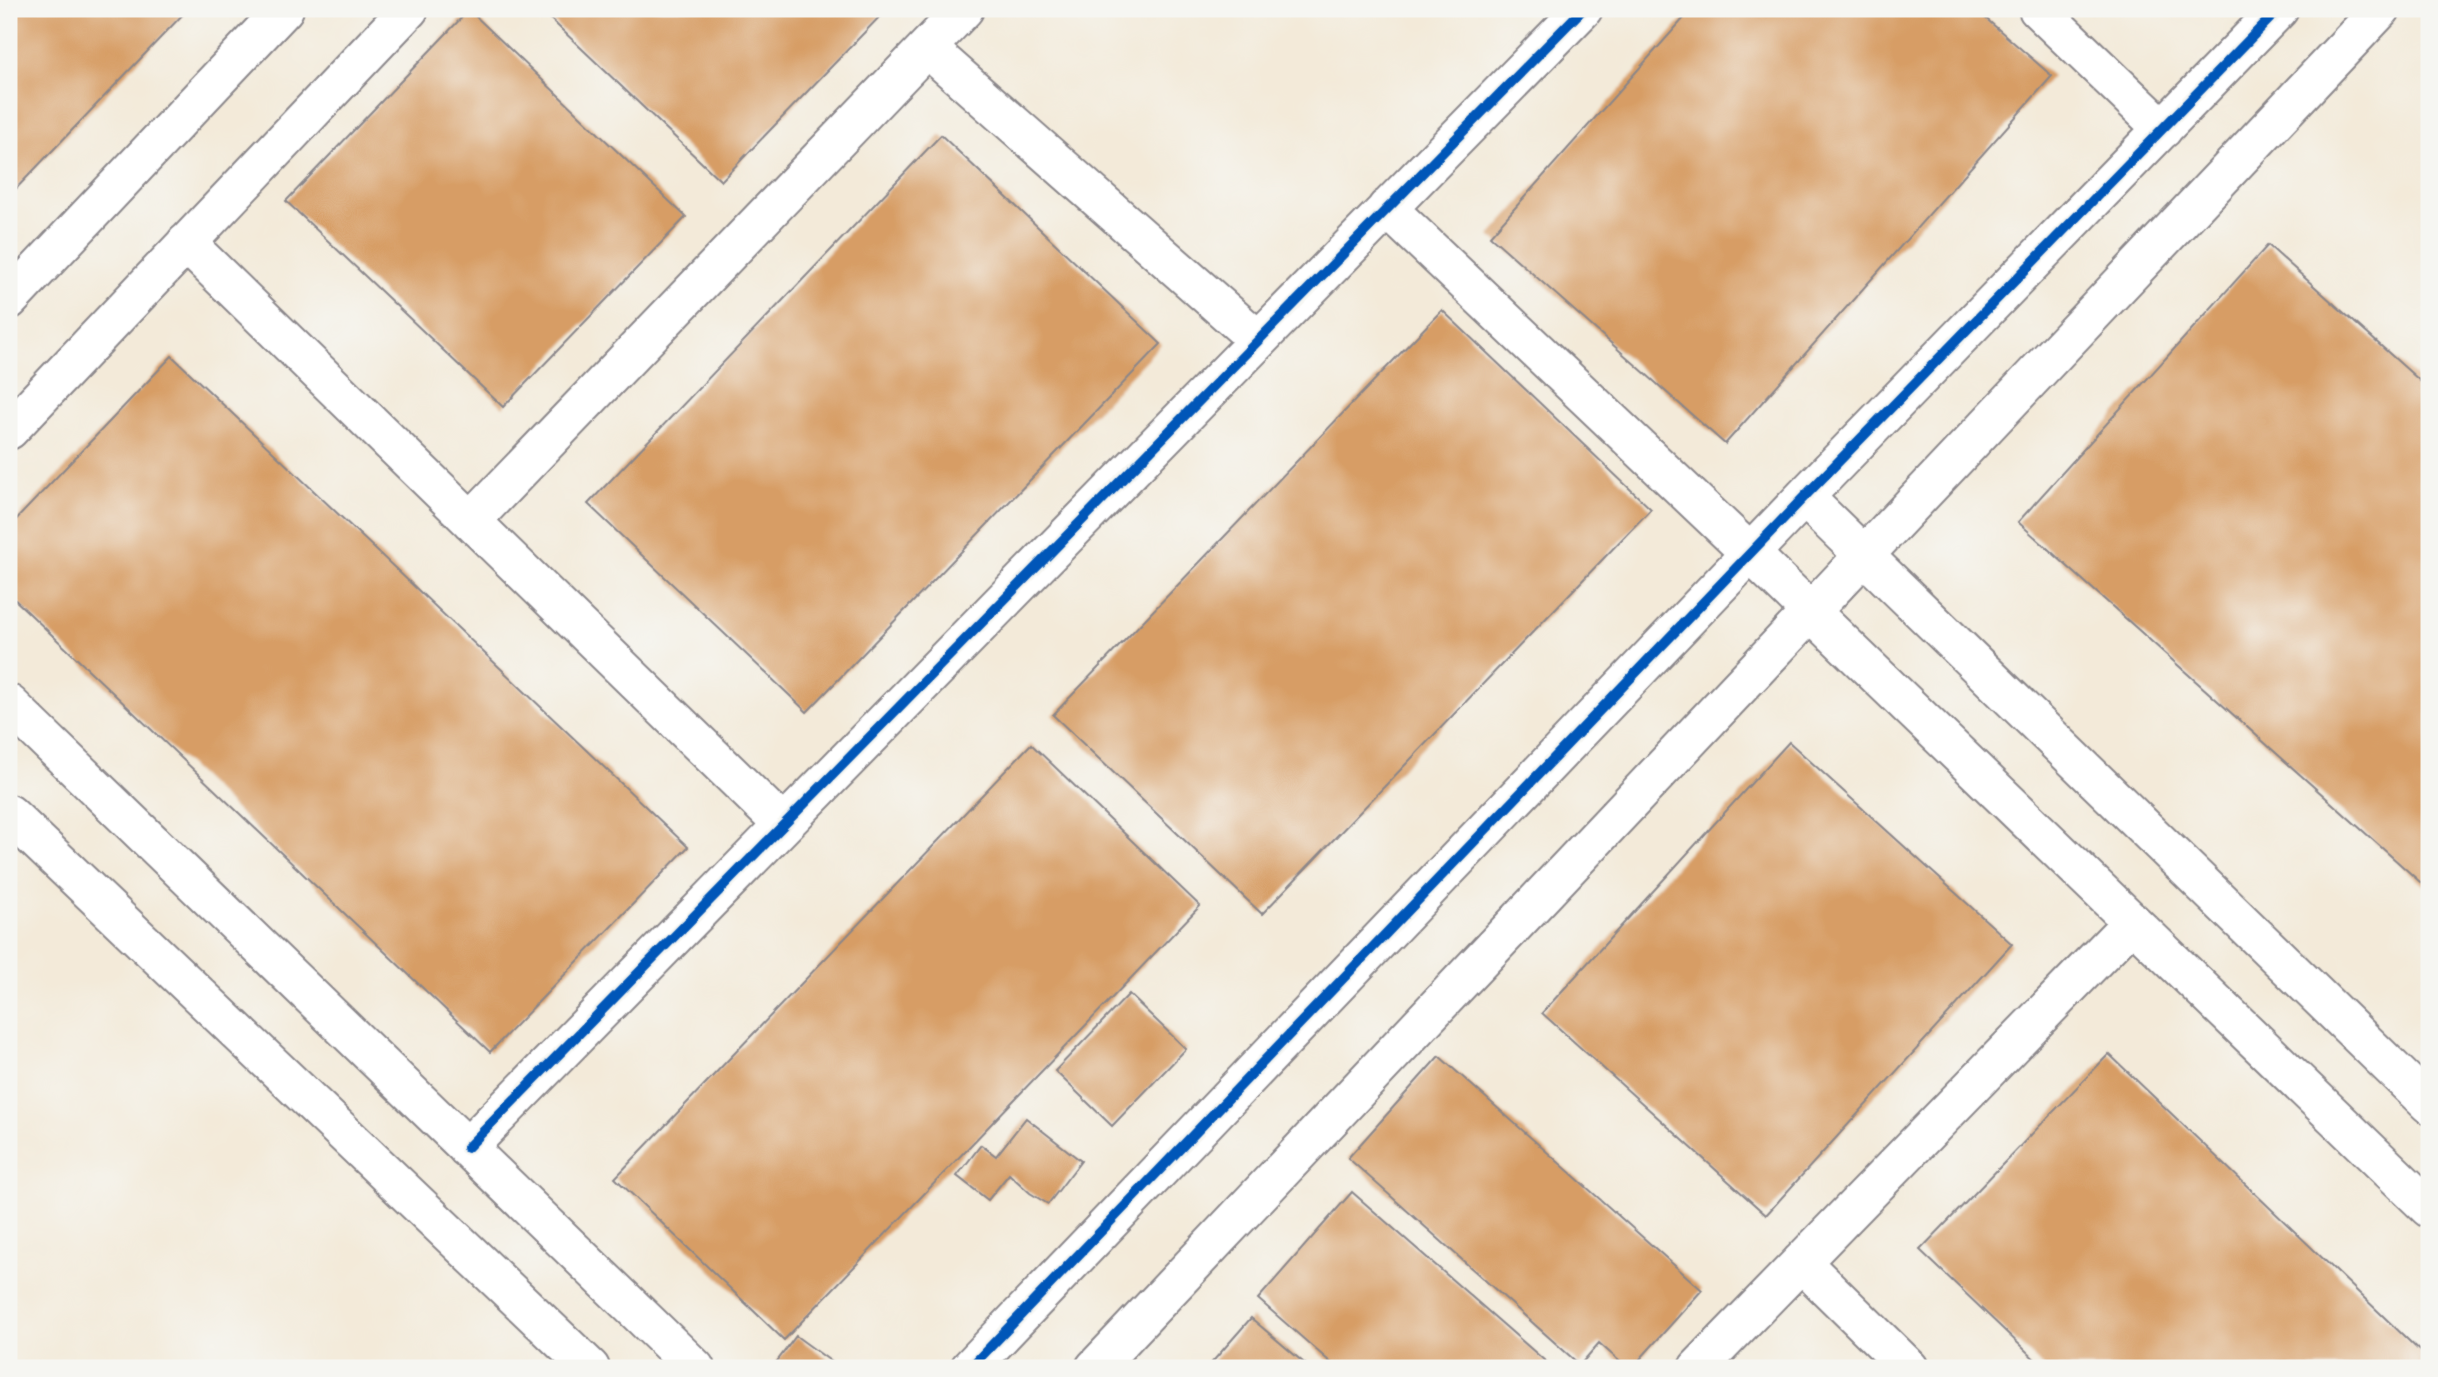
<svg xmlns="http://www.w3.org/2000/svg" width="2438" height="1377" font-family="Dekko,sans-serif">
<rect width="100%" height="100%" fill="#f6f6f2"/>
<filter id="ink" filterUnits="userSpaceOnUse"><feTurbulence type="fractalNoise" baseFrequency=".0143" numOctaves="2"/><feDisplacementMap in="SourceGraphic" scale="14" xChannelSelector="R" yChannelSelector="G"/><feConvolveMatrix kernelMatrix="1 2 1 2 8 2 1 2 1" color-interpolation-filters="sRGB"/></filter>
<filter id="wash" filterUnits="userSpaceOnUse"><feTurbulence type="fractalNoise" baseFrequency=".00686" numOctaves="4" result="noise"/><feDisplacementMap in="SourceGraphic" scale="28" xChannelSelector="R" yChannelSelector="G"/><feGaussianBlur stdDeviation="1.57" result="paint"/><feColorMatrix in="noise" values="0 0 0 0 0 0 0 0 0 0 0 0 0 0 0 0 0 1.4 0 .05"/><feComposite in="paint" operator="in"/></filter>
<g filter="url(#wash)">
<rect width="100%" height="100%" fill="#f3ead9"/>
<g id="blocks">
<path fill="#d79d65" d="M9 9H188L9 196Z
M540 9H887L721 181Z
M1692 9H1975L2052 76 1725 444 1490 236Z
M469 10 686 217 503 407 286 201Z
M941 135 1161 344 807 712 588 504Z
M2268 245 2429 389V890L2018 522Z
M1442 310 1651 509 1262 914 1053 715Z
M172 356 688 847 490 1052 9 594V527Z
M1789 742 2012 944 1766 1215 1542 1013Z
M1031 744 1200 906 784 1340 615 1178Z
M1129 994 1186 1049 1112 1126 1055 1071Z
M2109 1054 2429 1360V1368H2044L1920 1250Z
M1439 1056 1702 1290 1632 1368H1627L1599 1343 1580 1365 1348 1158Z
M1026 1118 1081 1161 1048 1204 1030 1193 1009 1174 988 1200 957 1176 981 1145 996 1156Z
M1352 1192 1553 1368H1337L1258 1299Z
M1251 1318 1310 1368H1207Z
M796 1336 840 1368H780L775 1364Z"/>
</g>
</g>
<g filter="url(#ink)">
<use href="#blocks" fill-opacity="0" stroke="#8a868a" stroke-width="2"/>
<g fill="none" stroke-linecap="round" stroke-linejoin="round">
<g stroke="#8a868a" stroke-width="42">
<path id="minor" d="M2038 9 2163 129
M927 48 1258 340
M1387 208 1751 554 2429 1208
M186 243 783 825
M9 300 284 9
M9 430 409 9
M1804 497 2429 1104
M471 521 964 9
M9 704 695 1368
M9 814 590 1368
M467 1148 1583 9
M1801 1262 1909 1368
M970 1368 1804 497 2279 9
M1095 1368 2381 9
M1698 1368 2132 922"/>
</g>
<use href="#minor" stroke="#fff" stroke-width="38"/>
<g stroke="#f6f6f2" stroke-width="15">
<path id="cycleway" d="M467 1148 1583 9
M970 1368 1804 497 2279 9"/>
</g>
<use href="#cycleway" stroke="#0057b8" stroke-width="10"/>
</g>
</g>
<rect width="2438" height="1377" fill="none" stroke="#f6f6f2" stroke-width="35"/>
</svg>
